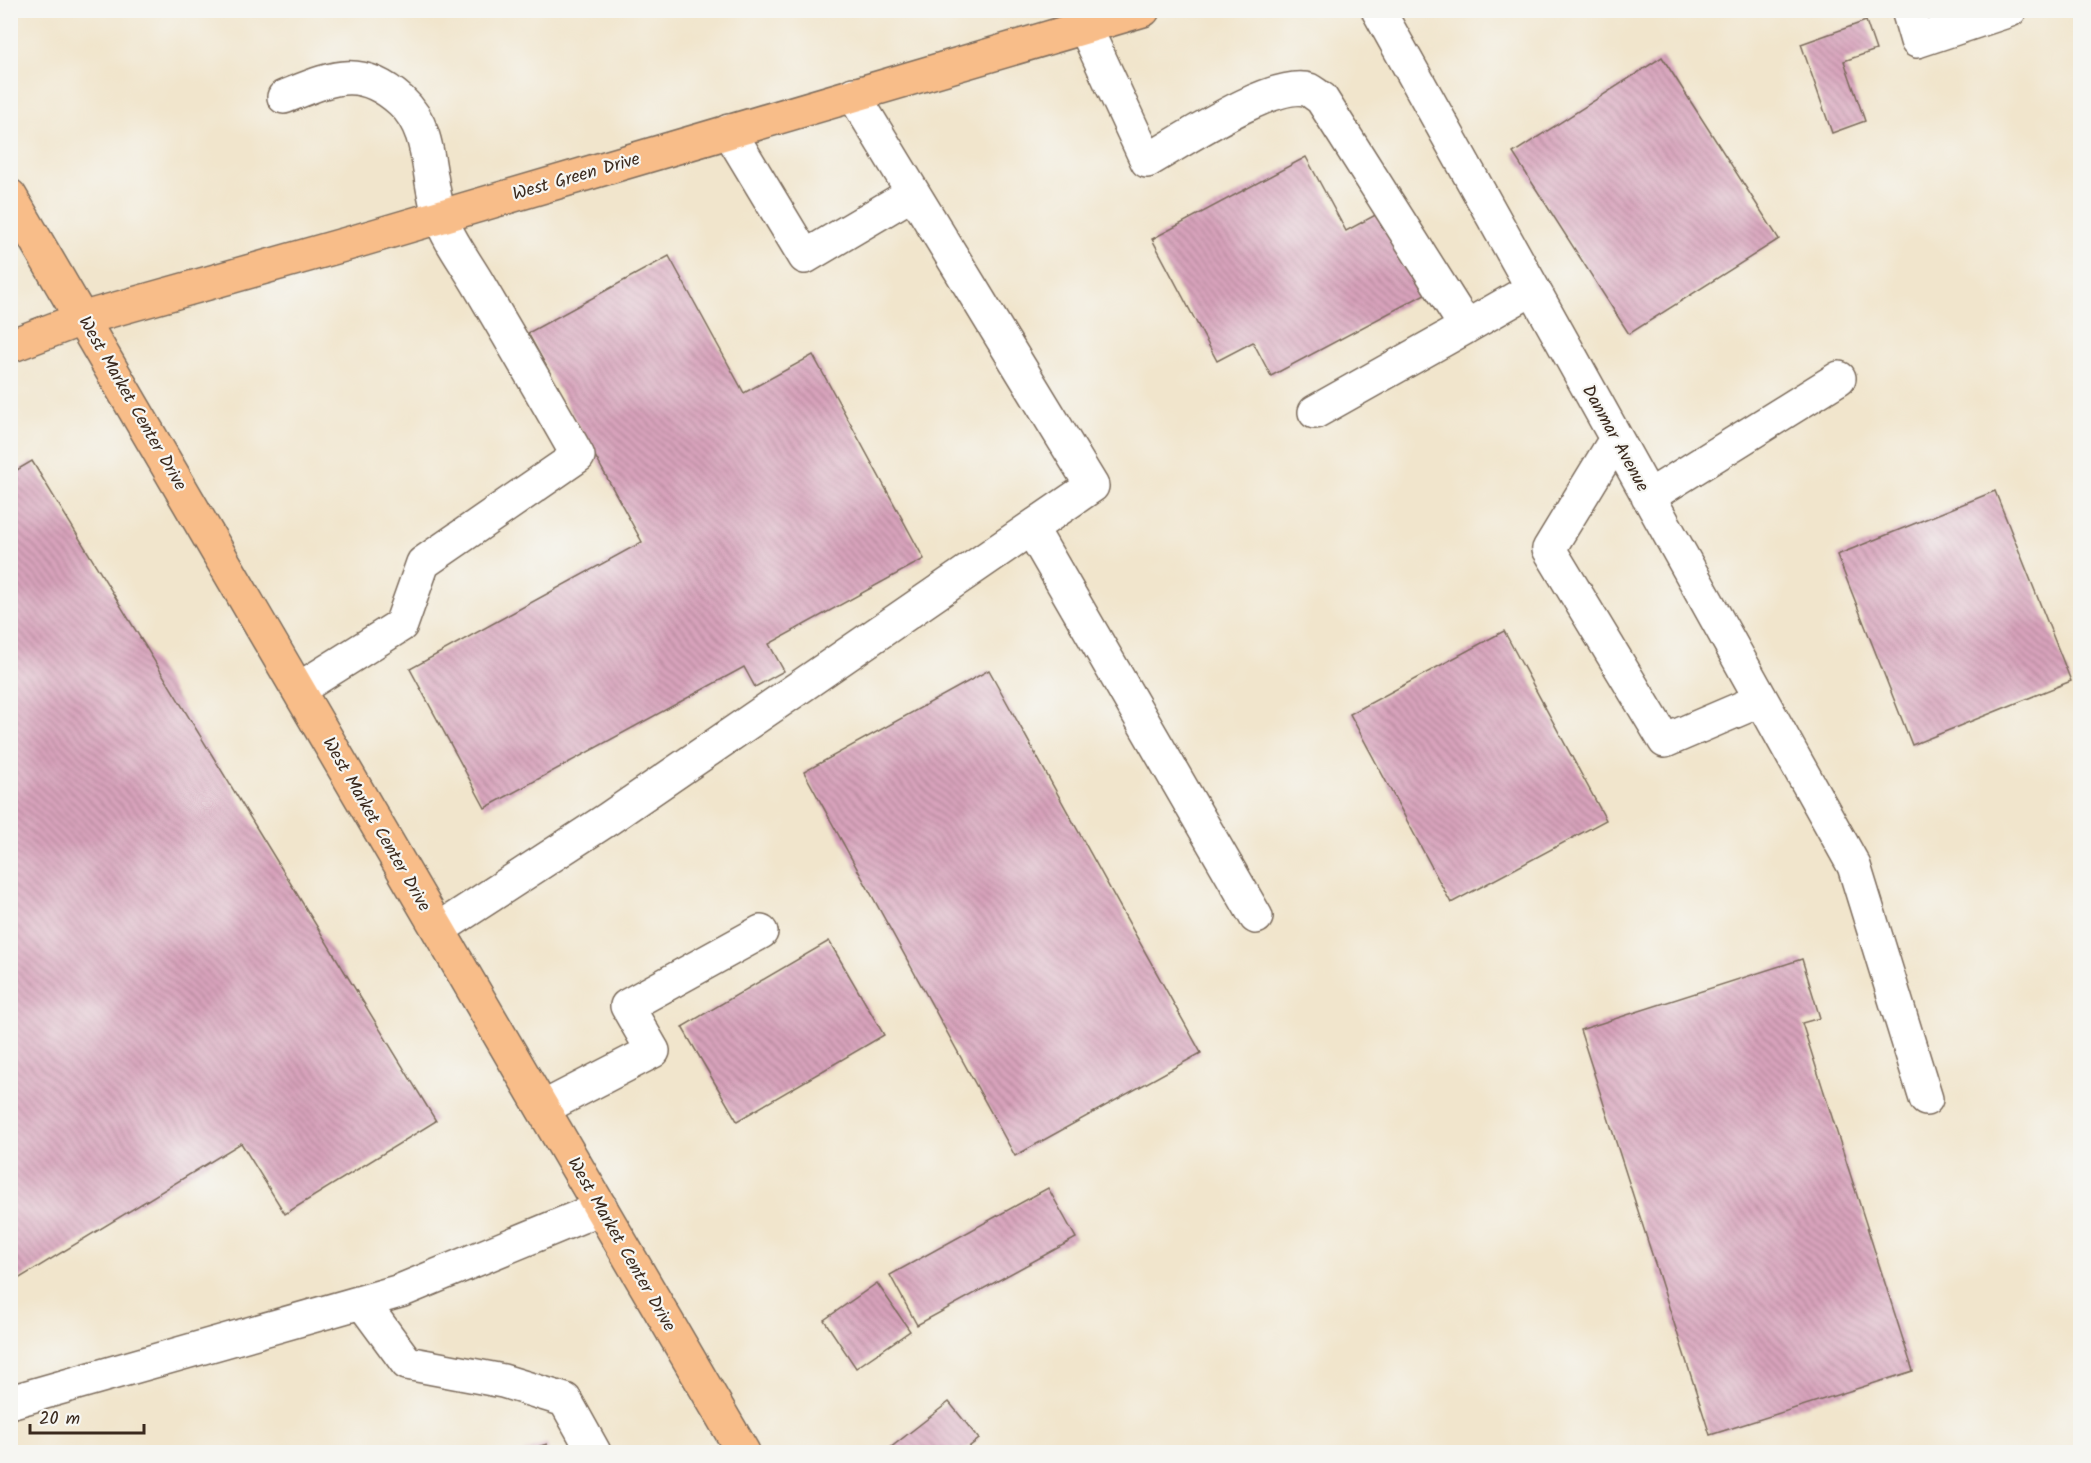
<svg xmlns="http://www.w3.org/2000/svg" width="2091" height="1463" font-family="Kalam,sans-serif">
<defs>
<pattern id="building-back-hatch" width="6" height="6" patternUnits="userSpaceOnUse" patternTransform="scale(1.5)"><rect width="6" height="6" fill="#d8a3bc"/><path d="M-1 5l2 2M0 0l6 6M5-1l2 2" fill="none" stroke="#b08598"/></pattern>
</defs>
<rect width="100%" height="100%" fill="#f6f6f2"/>
<filter id="ink" filterUnits="userSpaceOnUse"><feTurbulence type="fractalNoise" baseFrequency=".0167" numOctaves="2"/><feDisplacementMap in="SourceGraphic" scale="12" xChannelSelector="R" yChannelSelector="G"/><feConvolveMatrix kernelMatrix="1 2 1 2 8 2 1 2 1" color-interpolation-filters="sRGB"/></filter>
<filter id="wash" filterUnits="userSpaceOnUse"><feTurbulence type="fractalNoise" baseFrequency=".008" numOctaves="4" result="noise"/><feDisplacementMap in="SourceGraphic" scale="24" xChannelSelector="R" yChannelSelector="G"/><feGaussianBlur stdDeviation="1.35" result="paint"/><feColorMatrix in="noise" values="0 0 0 0 0 0 0 0 0 0 0 0 0 0 0 0 0 1.4 0 .05"/><feComposite in="paint" operator="in"/></filter>
<g filter="url(#wash)">
<rect width="100%" height="100%" fill="#f1e5cc"/>
<g id="blocks">
<path fill="url(#building-back-hatch)" d="M1866 21 1876 50 1844 61 1865 121 1832 133 1801 44Z
M1662 57 1779 239 1629 334 1513 153Z
M1306 157 1346 231 1381 212 1425 294 1271 376 1253 342 1217 361 1152 239Z
M669 256 744 393 813 355 924 559 769 644 784 671 755 687 744 667 485 808 410 669 642 542 528 333Z
M32 461 436 1121 285 1214 241 1143 10 1284V474Z
M1995 491 2071 681 1912 745 1837 555Z
M1504 631 1606 820 1451 903 1350 714Z
M989 670 1201 1053 1015 1156 804 772Z
M829 941 884 1035 737 1121 682 1027Z
M1802 959 1820 1018 1802 1023 1913 1371 1710 1435 1580 1030Z
M1048 1188 1076 1238 917 1325 890 1275Z
M877 1283 910 1331 856 1368 824 1320Z
M949 1402 979 1439 962 1452H885Z
M547 1444 549 1452H522Z"/>
</g>
</g>
<g filter="url(#ink)">
<use href="#blocks" fill-opacity="0" stroke="#7b6b5b" stroke-width="1.5"/>
<g fill="none" stroke-linecap="round" stroke-linejoin="round">
<g stroke="#7b6b5b" stroke-width="36">
<path id="minor" d="M1378 10 1854 866 1926 1099
M1908 10 1917 41 2010 10
M1085 27 1147 161C1179 143 1275 78 1309 90 1313 92 1317 96 1321 98L1466 327 1532 289
M284 97C330 79 359 63 401 101 434 131 426 178 440 216 448 240 467 264 480 287 513 343 546 399 578 456L423 563 401 625 299 689
M729 131 805 257 913 193
M1315 412 1466 327
M1616 439 1549 549 1665 741 1761 700
M1648 497 1839 378
M1031 528 1256 917
M439 929 608 819 1092 486 853 94
M543 1108 653 1051 627 1006 761 932
M362 1302 407 1363 503 1381 565 1400 594 1452
M10 1402 400 1291 601 1208"/>
</g>
<g stroke="#7b6b5b" stroke-width="36">
<path id="major" d="M10 196 743 1452
M10 346 84 318 354 242 1143 10"/>
</g>
<use href="#minor" stroke="#fff" stroke-width="33"/>
<use href="#major" stroke="#f8bd89" stroke-width="33"/>
</g>
</g>
<g text-anchor="middle" stroke-width="4.5" stroke-linejoin="round" paint-order="stroke">
<g font-size="18" fill="#3b2a1e" stroke="#f6f6f2">
<text transform="translate(576 176) rotate(-16)" y="6">West Green Drive</text>
<text transform="translate(133 403) rotate(60)" y="6">West Market Center Drive</text>
<text transform="translate(1616 438) rotate(61)" y="6">Danmar Avenue</text>
<text transform="translate(377 824) rotate(60)" y="6">West Market Center Drive</text>
<text transform="translate(622 1244) rotate(60)" y="6">West Market Center Drive</text>
</g>
</g>
<rect width="2091" height="1463" fill="none" stroke="#f6f6f2" stroke-width="36"/>
<path d="M30 1424v9h114v-9" fill="none" stroke="#3b2a1e" stroke-width="3"/>
<text x="39" y="1424" font-size="18" fill="#3b2a1e" stroke="#f6f6f2" stroke-width="4.5" paint-order="stroke">20 m</text>
</svg>
